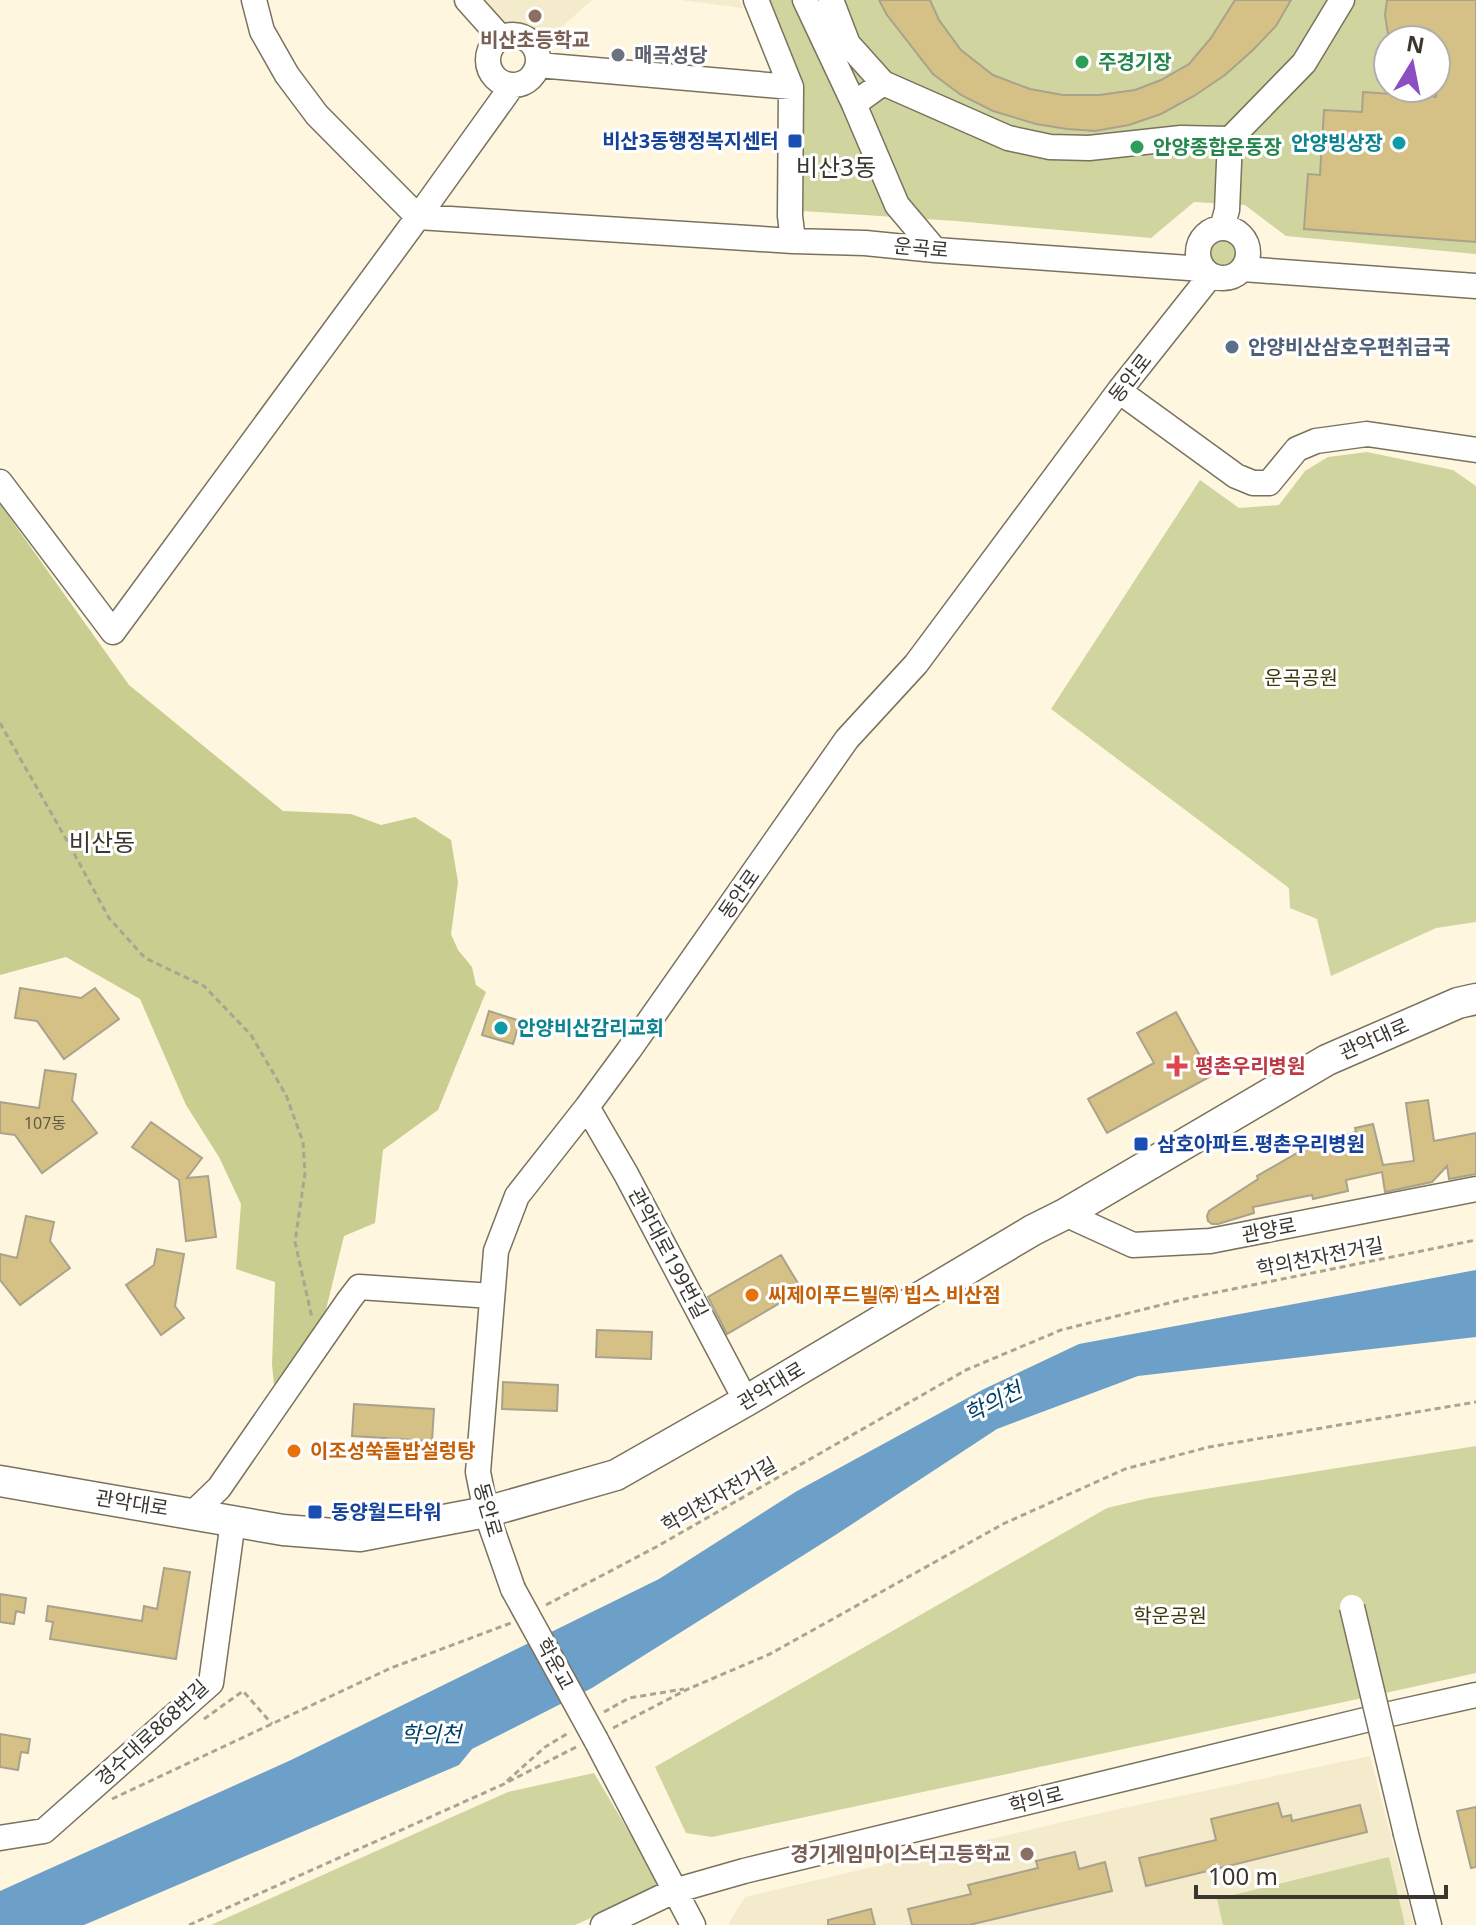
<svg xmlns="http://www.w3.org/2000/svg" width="1476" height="1925" font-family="'Noto Sans','Noto Sans KR',sans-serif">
<rect width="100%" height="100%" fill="#fef6de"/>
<path fill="#f4eacc" d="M483 0H592L555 33 505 27Z
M681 0H739L743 8Z
M1370 1756 1414 1925H730L729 1923 745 1897 1114 1810Z"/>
<path fill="#d0d49f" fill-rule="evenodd" d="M761 0H1476V254L1286 236 1245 205 1194 202 1151 238 956 221 803 211 794 202 803 92ZM1388 40H1436V88H1388Z
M1208 253a15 15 0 1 1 30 0a15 15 0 1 1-30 0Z
M1367 452 1453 470 1476 486V922L1436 928 1331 976 1317 919 1290 908 1289 888 1051 709 1200 480 1239 508 1279 505 1305 471 1328 457Z
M1476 1446V1673L1358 1699 712 1837 686 1833 655 1767 1107 1508 1149 1498Z
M594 1773 661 1886 575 1925H211L508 1792Z
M1389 1857 1405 1925H1223L1217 1899Z"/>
<path fill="#c9cd90" d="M0 504 129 685 283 811 351 814 381 825 415 817 451 840 458 882 451 934 458 950 472 967 476 985 486 992 438 1110 383 1150 375 1223 344 1236 321 1330 274 1385 272 1364 275 1282 236 1269 241 1204 219 1157 186 1105 140 999 66 957 0 975Z"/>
<path fill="#6ca0c8" d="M1476 1270V1337L1138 1376 997 1429 837 1534 592 1688 472 1749 459 1765 84 1925H0V1891L291 1760 659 1579 797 1491 984 1389 1079 1344Z"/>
<path fill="#d5c185" stroke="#a9a28c" stroke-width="2" d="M879 0H930L939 20 961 50 993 75 1030 89 1063 95H1099L1135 90 1161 80 1189 64 1211 38 1235 0H1291L1276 26 1253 50 1225 75 1194 96 1161 114 1129 125 1095 131 1067 129 1036 124 993 111 961 95 933 74 887 15Z
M1387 0H1476V242L1304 229 1308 174 1320 175 1324 110 1362 112 1363 92 1436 97V40H1389L1385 15Z
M20 988 81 998 95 988 119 1019 64 1059 37 1021 15 1018Z
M489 1011 520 1021 513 1044 482 1035Z
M1176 1012 1211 1076 1107 1133 1088 1099 1154 1063 1137 1033Z
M45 1070 76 1074 72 1100 97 1133 42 1173 15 1135 0 1133V1102L39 1108Z
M1428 1100 1434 1141 1476 1133V1174L1449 1179 1447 1166 1432 1182 1385 1192 1382 1172 1346 1180 1348 1191 1313 1199 1312 1195 1253 1207 1254 1213 1218 1224H1212L1208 1221 1207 1216 1209 1211 1258 1179 1257 1176 1304 1149 1345 1139 1344 1135 1356 1132 1355 1128 1373 1124 1383 1165 1414 1161 1406 1103Z
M151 1122 202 1158 187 1178 208 1176 216 1237 186 1241 179 1180 132 1147Z
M26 1216 54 1222 50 1241 70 1268 20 1305 0 1280V1254L17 1258Z
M157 1249 184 1254 175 1306 184 1318 161 1335 126 1285 154 1265Z
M781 1255 802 1290 727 1334 708 1297Z
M597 1330 652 1332 651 1359 596 1357Z
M503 1382 558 1385 557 1411 502 1409Z
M354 1404 434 1409 432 1441 352 1436Z
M164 1568 190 1572 176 1659 50 1639 53 1622 46 1621 48 1606 142 1621 144 1606 157 1609Z
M0 1594 26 1598 24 1613 16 1611 14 1624 0 1622Z
M0 1734 30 1739 28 1753 21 1752 18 1770 0 1767Z
M1278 1803 1282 1817 1291 1815 1292 1821 1360 1805 1367 1832 1146 1886 1139 1858 1216 1840 1211 1819Z
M1476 1807V1867L1471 1868 1457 1811Z
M1075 1852 1079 1869 1105 1862 1112 1891 969 1925H912L908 1909 971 1894 968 1885 1038 1868 1036 1861Z
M871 1909 875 1925H828V1920Z"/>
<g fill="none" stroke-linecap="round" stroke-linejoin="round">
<g stroke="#79725d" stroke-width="27">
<path id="minor" d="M467 0 501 38
M756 0 791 87 790 216 793 241 865 243 935 250 1203 269
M805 0 854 104
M831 0 848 44 883 83 1008 138 1050 147 1089 148 1181 138 1230 139 1304 63 1342 0
M488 60a25 25 0 1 1 50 0a25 25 0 1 1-50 0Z
M538 65 791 87
M883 83 854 104 897 205 935 250
M418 217 793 241
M418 217 512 86
M1222 228 1227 210 1230 139
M1198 253a25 25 0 1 1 50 0a25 25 0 1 1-50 0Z
M1243 269 1476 286
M1119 391 1236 476 1253 483H1269L1297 449 1316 441 1367 434 1476 450
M0 482 113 632 418 217 317 115 287 75 262 31 254 0
M587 1107 626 1174 746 1401
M1065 1214 1133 1245 1210 1241 1476 1189
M193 1513 219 1488 349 1300 359 1287 492 1296
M513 1589 486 1512 478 1472 496 1251 517 1196 587 1107 629 1050 847 739 916 664 1119 391 1211 275
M596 1740 693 1925
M1406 1834 1429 1925
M0 1838 44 1831 211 1683 233 1521
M603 1925 674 1891 744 1871 1390 1714 1476 1695"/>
</g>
<g stroke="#79725d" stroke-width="33">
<path id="major" d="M0 1481 283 1530 360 1536 486 1512 616 1475 746 1401 1033 1230 1065 1214 1327 1060 1458 1003 1476 999"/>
</g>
<path stroke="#aaa492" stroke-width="3" stroke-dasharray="6 4" stroke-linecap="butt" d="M0 723 70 846 109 918 145 958 204 986 251 1035 286 1095 303 1142 305 1173 295 1242 312 1318
M546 1605 656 1547 966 1370 1061 1330 1193 1297 1476 1240
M604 1712 629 1698 684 1689
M204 1719 243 1691 272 1724
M613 1728 688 1689 770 1654 1003 1524 1125 1469 1209 1447 1476 1402
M507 1781 545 1747 570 1732
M112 1799 391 1668 511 1623
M189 1925 504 1784 578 1746"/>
<use href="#minor" stroke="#fff" stroke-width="24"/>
<use href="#major" stroke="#fff" stroke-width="30"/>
<g stroke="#79725d" stroke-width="27" stroke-linecap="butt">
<path id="minor-bridge" d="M513 1589 596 1740
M1352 1607 1406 1834"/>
</g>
<use href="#minor-bridge" stroke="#fff" stroke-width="24"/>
</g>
<g fill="#8d6e63" stroke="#fff" stroke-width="3">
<circle cx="535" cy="16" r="8"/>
<circle cx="1027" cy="1854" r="8"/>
</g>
<circle fill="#6b7280" stroke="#fff" stroke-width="3" cx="618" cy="55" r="8"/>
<g fill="#2e9e5b" stroke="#fff" stroke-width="3">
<circle cx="1082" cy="62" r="8"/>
<circle cx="1137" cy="147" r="8"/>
</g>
<g fill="#1a4fb4" stroke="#fff" stroke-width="3">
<rect x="787" y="133" width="16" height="16" rx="4"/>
<rect x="1133" y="1136" width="16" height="16" rx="4"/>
<rect x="307" y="1504" width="16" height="16" rx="4"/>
</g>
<g fill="#0f9aa8" stroke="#fff" stroke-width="3">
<circle cx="1399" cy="143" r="8"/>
<circle cx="501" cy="1028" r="8"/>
</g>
<circle fill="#5c6f8a" stroke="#fff" stroke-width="3" cx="1232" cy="347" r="8"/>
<path fill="#e0444e" stroke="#fff" stroke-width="3" d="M1173 1054h8v8h8v8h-8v8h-8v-8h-8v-8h8z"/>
<g fill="#e8710a" stroke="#fff" stroke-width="3">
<circle cx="752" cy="1295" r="8"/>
<circle cx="294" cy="1451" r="8"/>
</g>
<g text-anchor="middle" stroke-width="6" stroke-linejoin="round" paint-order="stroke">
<g font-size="16" fill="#615a44">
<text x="45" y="1129">107동</text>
</g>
<g font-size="20" font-weight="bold" fill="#785e54" stroke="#fff">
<text x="535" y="47">비산초등학교</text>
<text x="1011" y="1861" text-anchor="end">경기게임마이스터고등학교</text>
</g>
<g font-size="20" font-weight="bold" fill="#5b616d" stroke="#fff" text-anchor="start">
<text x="634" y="62">매곡성당</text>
</g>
<g font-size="20" font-weight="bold" fill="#27864d" stroke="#fff" text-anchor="start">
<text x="1098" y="69">주경기장</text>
<text x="1153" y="154">안양종합운동장</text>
</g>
<g font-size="20" font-weight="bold" fill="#164399" stroke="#fff" text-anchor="start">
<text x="779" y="148" text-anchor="end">비산3동행정복지센터</text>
<text x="1157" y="1151">삼호아파트.평촌우리병원</text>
<text x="331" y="1519">동양월드타워</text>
</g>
<g font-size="20" font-weight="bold" fill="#0d838f" stroke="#fff" text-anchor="end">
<text x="1383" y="150">안양빙상장</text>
<text x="517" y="1035" text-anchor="start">안양비산감리교회</text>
</g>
<g font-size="20" fill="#3a372e" stroke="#fff">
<text transform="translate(921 248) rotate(5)" y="7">운곡로</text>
<text transform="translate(1130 378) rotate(-52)" y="7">동안로</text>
<text transform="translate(739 894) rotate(-55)" y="7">동안로</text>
<text transform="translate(1374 1039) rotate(-24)" y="7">관악대로</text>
<text transform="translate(1269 1230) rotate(-11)" y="7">관양로</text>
<text transform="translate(668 1253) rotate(62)" y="7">관악대로199번길</text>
<text transform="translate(1320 1257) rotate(-11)" y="7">학의천자전거길</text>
<text transform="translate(771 1386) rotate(-31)" y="7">관악대로</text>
<text transform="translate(719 1495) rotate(-30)" y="7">학의천자전거길</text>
<text transform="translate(132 1503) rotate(9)" y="7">관악대로</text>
<text transform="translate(488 1510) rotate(74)" y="7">동안로</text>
<text transform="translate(555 1664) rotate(61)" y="7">학운교</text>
<text transform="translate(152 1733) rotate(-43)" y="7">경수대로868번길</text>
<text transform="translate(1036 1800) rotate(-14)" y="7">학의로</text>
</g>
<g font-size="20" font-weight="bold" fill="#4e5e75" stroke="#fff" text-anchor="start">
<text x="1248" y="354">안양비산삼호우편취급국</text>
</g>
<g font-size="20" fill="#383a09" stroke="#fff">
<text x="1301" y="685">운곡공원</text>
<text x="1170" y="1623">학운공원</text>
</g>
<g font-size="20" font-weight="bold" fill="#be3a42" stroke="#fff" text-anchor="start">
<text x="1195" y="1073">평촌우리병원</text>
</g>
<g font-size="20" font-weight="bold" fill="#c56008" stroke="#fff" text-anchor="start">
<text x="768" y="1302">씨제이푸드빌㈜ 빕스 비산점</text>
<text x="310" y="1458">이조성쑥돌밥설렁탕</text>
</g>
<g font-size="22" font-style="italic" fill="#004269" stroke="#fff">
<text transform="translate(993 1402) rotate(-27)" y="8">학의천</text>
<text x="431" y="1742">학의천</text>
</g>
<g font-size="24" fill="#3a372e" stroke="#fff">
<text x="836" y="176">비산3동</text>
<text x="102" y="851">비산동</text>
</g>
</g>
<g transform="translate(1412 64) rotate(10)"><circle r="38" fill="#ffffff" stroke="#b0afab" stroke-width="2"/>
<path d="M0-6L14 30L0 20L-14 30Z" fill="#8d4ec4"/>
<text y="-12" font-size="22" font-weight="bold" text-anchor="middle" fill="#3a372e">N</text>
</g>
<path d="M1196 1885v12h250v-12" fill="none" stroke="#3a372e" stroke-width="4"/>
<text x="1208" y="1885" font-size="24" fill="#3a372e" stroke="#ffffff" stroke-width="6" paint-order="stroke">100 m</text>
</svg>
